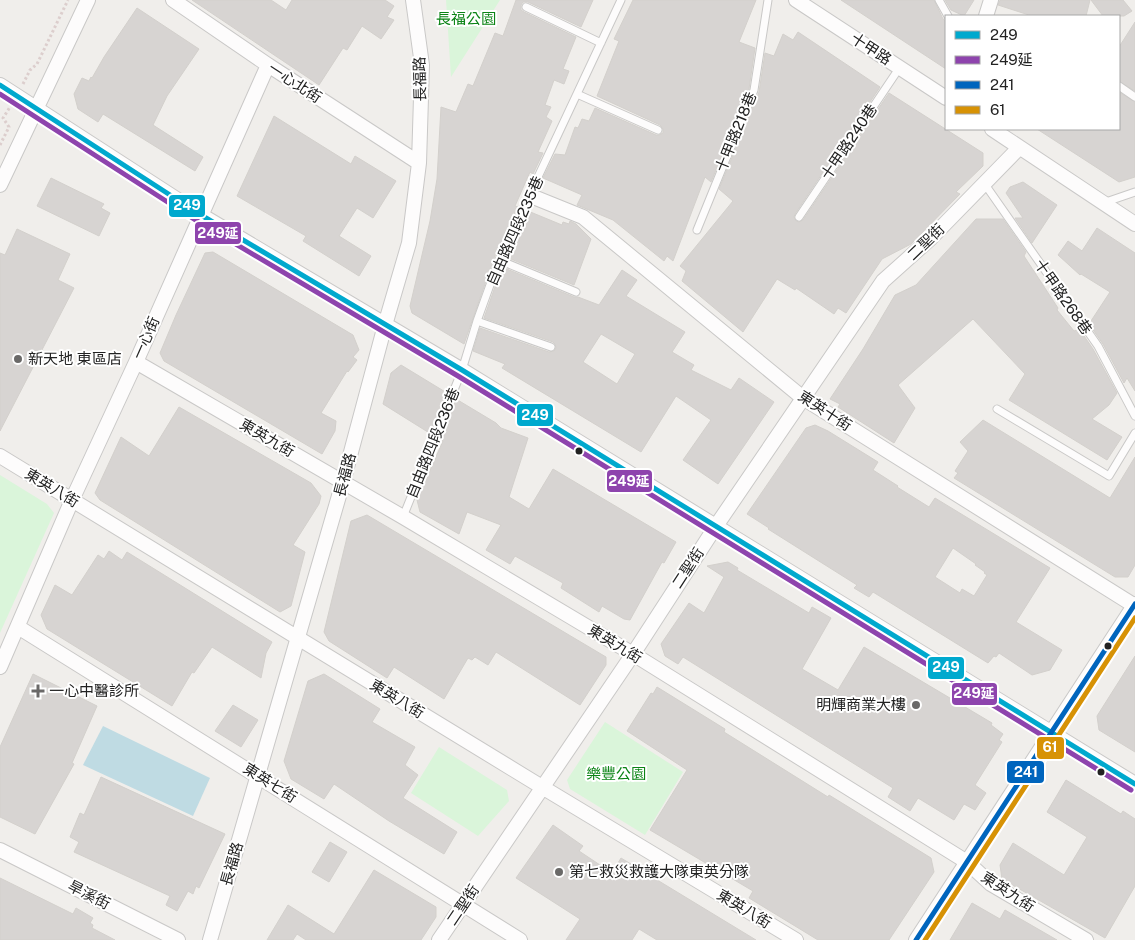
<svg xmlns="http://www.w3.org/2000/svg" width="1135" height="940" font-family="'Public Sans','Noto Sans TC',sans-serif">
<rect width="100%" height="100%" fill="#f0eeeb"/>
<path fill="#daf5da" d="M446 0H500L451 77Z
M0 475 47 504 54 513 0 633Z
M605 722 683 772 645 835 570 789 567 780Z
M439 747 507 790 509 801 478 836 411 793Z"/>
<path fill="#bfdbe3" d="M103 726 210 778 193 816 83 765Z"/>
<path fill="#d7d4d2" stroke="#d3d0cc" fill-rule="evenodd" d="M192 0H271L286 10 292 0H385L394 6 387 17 394 20 381 39 362 26 347 50 343 48 319 85Z
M516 0H593L581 27 528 2H523L521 5V10L524 12 576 37 563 69 569 71 564 84 554 80 545 105 551 107 546 117 552 121 538 152 543 153 533 174 530 172 515 206 518 207 494 258 464 344 412 313 410 306 430 221 437 179 441 107 456 112 468 84 473 86 495 33 503 36Z
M633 0H756L739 42 755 48 749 89 711 182 705 177 673 261 667 256 664 261 613 220 577 205 582 195 543 178 555 154 565 155 575 127 578 128 582 119 589 121 595 108 656 135H659L663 133V129L660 125 597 96 619 41 614 39Z
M841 0H934L943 19 946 21V69Z
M945 0H974L964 16 951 10Z
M1000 0H1090L1086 16H1032L998 5Z
M1091 0H1123L1132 11 1124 16H1103Z
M137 8 199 49 167 96 153 125 203 157 195 171 103 114 98 122 78 109 74 94 82 78 89 81 91 77 92 78 104 57Z
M1135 22V91L1119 81V47Z
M798 32 880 87 795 214 794 217 796 221 799 222 803 220 889 93 983 153V166L956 192 960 194 911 244 882 259 846 313 838 308 834 314 796 288 795 290 777 279 743 332 682 281 686 271 680 266 733 201 719 189 759 92 765 53 774 56 783 34 793 40Z
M1119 92 1135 102V177L1119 182 1037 129H1119Z
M274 116 351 164 355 156 396 181 373 218 357 208 339 236 371 256 359 276 303 241 306 236 237 196Z
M51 178 104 204 101 208 110 213 99 236 37 206Z
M1023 182 1057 205 1032 243 1015 218H1023L1006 193 1010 187Z
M528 211 562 225 563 222 569 224 570 221 576 224 591 239 574 285 506 257Z
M976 219H1003L1026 252 1024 256 1058 308 1057 310 1074 331 1077 330 1080 336 1082 333 1093 349 1117 393 1109 405 1092 419 1122 437 1107 460 1009 400 1025 374 973 319 898 385 915 408 894 443 838 407 840 404 830 399 863 349 895 295 916 285Z
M1097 228 1135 253V391L1127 378 1124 383 1103 344 1089 324 1110 292 1081 274 1080 275 1058 255 1068 241 1082 251Z
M17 229 70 254 58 280 74 288 0 431V253L5 255Z
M213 252 353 335 359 350 353 357 357 360 348 372 347 371 321 413 336 421 335 431 322 454 164 361 160 353 176 315 205 253Z
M502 267 574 297H578L599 305 622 270 637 280 626 296 685 332 672 352 694 365 691 370 731 390 739 378 774 402 718 484 683 460 711 420 676 396 641 452 502 368 505 364 473 351 480 328 549 352 554 351 556 348 555 344 553 342 484 318ZM601 334 635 354 617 384 583 362Z
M401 365 447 393 431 434 383 404 391 373Z
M456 399 496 423 501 428 528 438 509 497 529 509 553 469 676 542 664 563 662 562 630 620 624 619 602 606 599 612 561 588 563 583 515 556 510 564 486 550 501 525 467 512 459 534 420 512 417 500 443 441 440 440Z
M179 407 311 483 321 496 319 504 293 545 305 552 291 606 280 612 100 500 95 493 121 437 149 456Z
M983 420 1110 498 1135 457V565L1128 577H1115L954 478 958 473 955 471 968 451 960 442Z
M815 425 828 431 878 462 873 470 898 486 897 487 929 507 935 498 1050 568 1016 622 1062 650 1050 670 1032 675 999 653 996 657 994 656 988 663 873 592 869 597 854 588 857 585 768 529 769 528 747 514 806 428ZM953 548 976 564 975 565 985 572 984 573 987 575 974 596 962 589 960 593 935 577Z
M367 515 606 657V665L580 705 496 652 488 665 475 657 472 660 468 658 444 699 394 667 387 678 329 641 324 632 351 521Z
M109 551 122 560 127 552 272 642 266 653 261 678 212 647 194 673 192 672 172 706 47 629 41 615 55 585 72 595 98 555 104 559Z
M728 562 738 568 737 570 809 613 812 607 831 618 802 669 838 690 864 647 992 723 991 725 1003 734 999 740 1002 742 975 785 986 793 975 810 964 804 954 820 918 798 910 811 888 797 893 788 683 657 678 664 665 656 661 644 689 603 704 613 724 577 707 566Z
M1135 656V752L1099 730 1097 716Z
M33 674 97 706 72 763 74 764 35 834 0 817V747Z
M324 674 380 709 372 722 415 747 405 765 418 775 403 798 457 832 444 854 389 821 334 784 324 799 291 779 284 761 308 681Z
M657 687 725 729 724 732 828 797 829 795 931 858 934 872 889 940H818L749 898 753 891 650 830 687 770 627 731 651 693 653 694Z
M233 705 258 720 241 747 215 731Z
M101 777 225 834 199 888 196 886 193 894 188 891 177 911 166 905 170 896 74 852 79 842 70 837 80 813 84 815Z
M1066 780 1121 814 1123 811 1135 819V886L1105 938 1002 879 1000 865 1013 843 1064 875 1087 837 1047 812Z
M553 825 583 846 579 851 612 873 621 858 756 940H657L639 929 632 940H566L580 919 516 878Z
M330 842 347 852 329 882 312 872Z
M374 870 436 907V917L421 940H306L297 934 293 940H267L288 905 334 934Z
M0 878 73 914 76 908 93 918 90 923 93 925 92 928 115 940H0Z
M972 903 1000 919 1005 910 1057 940H950Z"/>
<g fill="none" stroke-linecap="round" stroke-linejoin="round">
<g stroke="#c9c8c7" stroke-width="9">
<path id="lane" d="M939 0 948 16
M526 7 601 43
M1119 86 1135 97
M577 94 658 130
M984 183 1098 346 1135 416
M1103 203 1135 192
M799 217 900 67
M697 230 754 90 768 0
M499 260 576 292
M477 321 551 347
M997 409 1109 476 1135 433
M403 517 462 370 477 321 499 260 621 0"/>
</g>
<g stroke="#c9c8c7" stroke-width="16">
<path id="street" d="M173 0 268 65 419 163
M796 0 946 98
M986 16 991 0
M0 85 201 215 462 370 1135 784
M992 129 1135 224
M0 185 88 0
M531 196 583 217 803 398 1135 606
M136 362 403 517 633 654 967 862 991 884 1086 940
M0 456 542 787 796 940
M18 627 520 940
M0 667 72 500 136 362 268 65
M0 850 178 940
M210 940 343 482 385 325 409 243 419 163 422 65 413 0
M439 940 633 654 716 526 883 281 931 238 1019 148
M916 940 1135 604"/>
</g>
<path stroke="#dccecd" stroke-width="3" stroke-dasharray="2.5 2.5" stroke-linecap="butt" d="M23 84 30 70 37 64 68 0
M0 145 9 127 3 118 10 107"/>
<use href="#lane" stroke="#fdfcfc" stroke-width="7"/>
<use href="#street" stroke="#fdfcfc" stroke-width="14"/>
<g stroke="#fff" stroke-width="9">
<path id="bus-1" d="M0 85 201 215 462 370 1135 784"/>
</g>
<g stroke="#fff" stroke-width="9">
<path id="bus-2" d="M0 94 197 221 458 376 1131 790"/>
</g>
<g stroke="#fff" stroke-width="9">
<path id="bus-3" d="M916 940 1135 604"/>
</g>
<g stroke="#fff" stroke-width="9">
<path id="bus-4" d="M925 940 1135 618"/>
</g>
<use href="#bus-1" stroke="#00a9ce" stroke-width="5"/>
<use href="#bus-2" stroke="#8e44ad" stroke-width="5"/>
<use href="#bus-3" stroke="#0065bd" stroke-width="5"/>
<use href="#bus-4" stroke="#d79205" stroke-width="5"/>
</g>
<g fill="#6a6968" stroke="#fff" stroke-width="2">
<circle cx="18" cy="359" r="5"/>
<path d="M35.5 683.5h5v5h5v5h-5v5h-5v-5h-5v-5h5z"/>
<circle cx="916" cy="705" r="5"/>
<circle cx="559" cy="872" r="5"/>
</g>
<g fill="#222" stroke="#fff" stroke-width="2">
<circle cx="579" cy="451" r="4.5"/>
<circle cx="1108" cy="646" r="4.5"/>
<circle cx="1101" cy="772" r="4.5"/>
</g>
<g text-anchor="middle" stroke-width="4" stroke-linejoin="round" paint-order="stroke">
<g font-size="15" fill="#0c8416" stroke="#fff">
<text x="466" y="24">長福公園</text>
<text x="616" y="779">樂豐公園</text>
</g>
<g font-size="15" fill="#222" stroke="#fff">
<text transform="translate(871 49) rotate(33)" y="5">十甲路</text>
<text transform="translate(420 79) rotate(-91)" y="5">長福路</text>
<text transform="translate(295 83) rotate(33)" y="5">一心北街</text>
<text transform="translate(736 132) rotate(-68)" y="5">十甲路218巷</text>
<text transform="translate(849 142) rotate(-56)" y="5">十甲路240巷</text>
<text transform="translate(515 231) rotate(-66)" y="5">自由路四段235巷</text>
<text transform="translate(926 242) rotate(-44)" y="5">二聖街</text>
<text transform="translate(1063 297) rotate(55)" y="5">十甲路268巷</text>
<text transform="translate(146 338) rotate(-66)" y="5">一心街</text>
<text transform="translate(825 411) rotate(33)" y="5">東英十街</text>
<text transform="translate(267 438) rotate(30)" y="5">東英九街</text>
<text transform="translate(433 443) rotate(-68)" y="5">自由路四段236巷</text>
<text transform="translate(345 475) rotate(-75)" y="5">長福路</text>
<text transform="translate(52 488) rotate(31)" y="5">東英八街</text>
<text transform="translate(688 568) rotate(-57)" y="5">二聖街</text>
<text transform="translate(615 644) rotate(31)" y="5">東英九街</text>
<text transform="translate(397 699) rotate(31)" y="5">東英八街</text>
<text transform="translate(270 783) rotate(32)" y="5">東英七街</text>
<text transform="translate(232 864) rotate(-74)" y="5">長福路</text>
<text transform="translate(1008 892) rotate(33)" y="5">東英九街</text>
<text transform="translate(89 895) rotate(27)" y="5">旱溪街</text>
<text transform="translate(463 905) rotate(-56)" y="5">二聖街</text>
<text transform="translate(744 909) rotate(31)" y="5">東英八街</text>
</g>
<g font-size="15" fill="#222" stroke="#fff" text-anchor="start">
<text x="28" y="364">新天地 東區店</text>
<text x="49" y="696">一心中醫診所</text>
<text x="906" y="710" text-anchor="end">明輝商業大樓</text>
<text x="569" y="877">第七救災救護大隊東英分隊</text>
</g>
</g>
<g stroke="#fff" stroke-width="2">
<rect x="168" y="194" width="38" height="24" rx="5" fill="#00a9ce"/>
<rect x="194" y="221" width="48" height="24" rx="5" fill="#8e44ad"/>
<rect x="516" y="403" width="38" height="24" rx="5" fill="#00a9ce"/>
<rect x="606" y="469" width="47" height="24" rx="5" fill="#8e44ad"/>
<rect x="927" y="656" width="38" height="24" rx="5" fill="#00a9ce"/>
<rect x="951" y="682" width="47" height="24" rx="5" fill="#8e44ad"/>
<rect x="1036" y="736" width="29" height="24" rx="5" fill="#d79205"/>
<rect x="1006" y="760" width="39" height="24" rx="5" fill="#0065bd"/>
</g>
<g font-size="14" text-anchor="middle" font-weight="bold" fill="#fff">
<text x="187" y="210">249</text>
<text x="218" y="238">249延</text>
<text x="535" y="420">249</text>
<text x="629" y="486">249延</text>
<text x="946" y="672">249</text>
<text x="974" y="698">249延</text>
<text x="1050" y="752">61</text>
<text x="1026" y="777">241</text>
</g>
<rect x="945" y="15" width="175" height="115" fill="#ffffff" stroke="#a7a7a7"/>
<rect x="955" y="31" width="25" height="8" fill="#00a9ce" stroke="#a7a7a7"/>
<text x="990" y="40" font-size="15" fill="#222222">249</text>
<rect x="955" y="56" width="25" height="8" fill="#8e44ad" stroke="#a7a7a7"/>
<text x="990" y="65" font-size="15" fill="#222222">249延</text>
<rect x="955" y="81" width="25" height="8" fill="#0065bd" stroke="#a7a7a7"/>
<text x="990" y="90" font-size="15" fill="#222222">241</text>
<rect x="955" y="106" width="25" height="8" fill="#d79205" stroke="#a7a7a7"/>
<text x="990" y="115" font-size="15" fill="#222222">61</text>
</svg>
